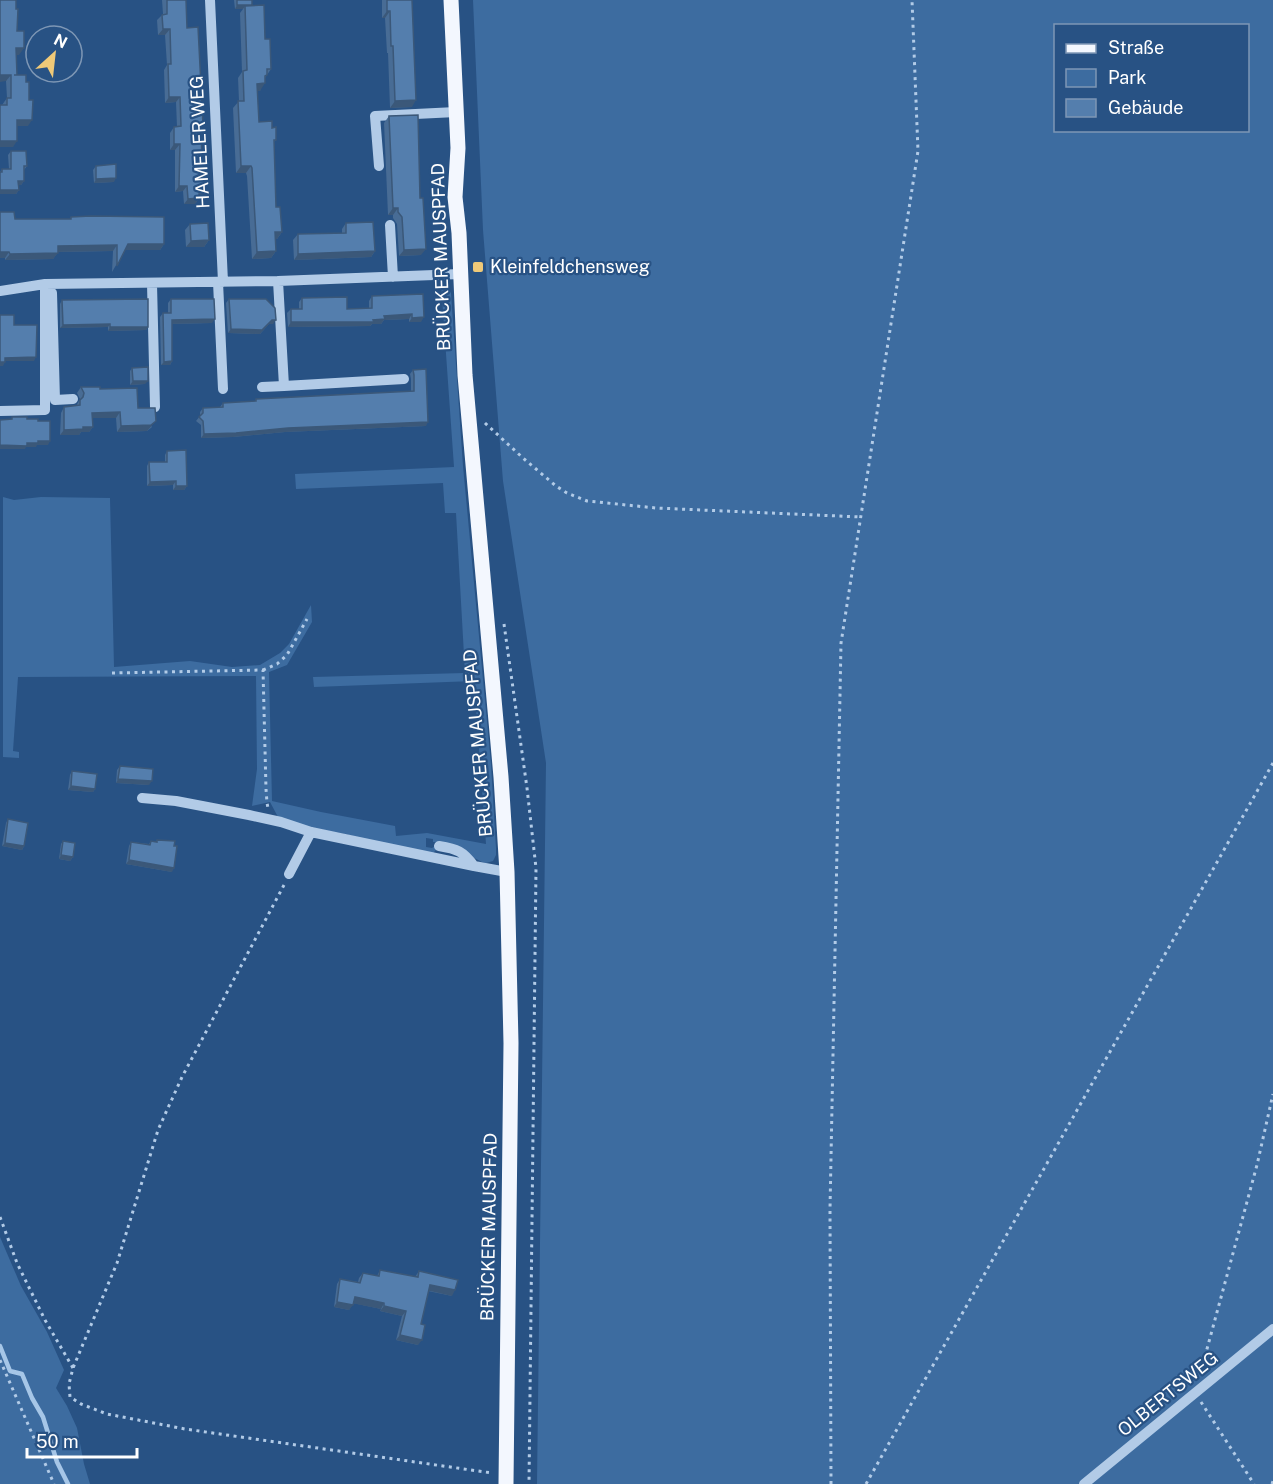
<svg xmlns="http://www.w3.org/2000/svg" width="1273" height="1484" font-family="'Public Sans',sans-serif">
<rect width="100%" height="100%" fill="#285284"/>
<path fill="#3d6ca0" fill-rule="evenodd" d="M473 0H1273V1484H537L546 763 503 481 483 230ZM1056 26H1248V130H1056Z
M441 283 446 285 451 293 463 466 491 764 496 848V855L493 861 486 863 482 862 447 844 433 842V839L426 838V847L432 848 435 846 436 850 433 853 405 849 341 833 313 829 278 817 270 802 252 806 257 769 256 676 18 677 13 751 19 752V758L3 757V497L14 500 41 497 110 498 114 667 190 661 232 667 260 665 280 653 289 644 311 605 312 622 287 665 269 672 272 801 321 812 395 826 396 836 427 833 486 844 474 681 314 687 313 677 465 673 456 513H445L443 483 296 489 295 474 454 467Z
M0 1237 21 1286 47 1332 64 1370 56 1388 67 1406 77 1428 84 1464 90 1484H0Z"/>
<g fill="none" stroke-linecap="round" stroke-linejoin="round">
<path stroke="#a6c6e7" stroke-width="4.5" d="M0 1346 10 1371 22 1374 32 1398 43 1417 57 1462 68 1484"/>
<path stroke="#b2cbe7" stroke-width="3" stroke-dasharray="3 4.5" stroke-linecap="butt" d="M485 423 523 458 556 486 567 493 587 501 656 508 861 517
M504 624 527 788 536 868 529 1484
M263 670 277 664 287 655 307 619
M112 673 263 670 266 789 267 803 268 808
M284 885 182 1077 158 1130 117 1263 73 1368 69 1384 70 1397 81 1404 107 1414 185 1429 492 1473
M0 1217 17 1263 45 1320 73 1368
M0 1360 54 1484
M1201 1371 1257 1165 1273 1094
M1201 1402 1254 1484
M831 1484 830 1209 841 643 918 151 912 0
M866 1484 1273 763
M1272 1484 1273 1481"/>
<path stroke="#b2cbe7" stroke-width="10" d="M210 0 223 282
M379 166 375 116 456 112
M390 225 393 277
M278 281 284 386 404 379
M218 282 223 389
M152 284 155 407
M0 291 45 284 278 281 460 274
M52 293 55 400 73 399
M262 387 284 386
M0 411 45 410V284
M142 798 176 801 249 815 281 822 311 832 474 866 507 872
M439 846C457 849 463 851 474 866
M289 874 311 832
M1084 1484 1273 1329"/>
<path stroke="#f3f7fe" stroke-width="15" d="M451 0 458 148 455 197 459 233 465 375 501 777 507 872 511 1043 506 1484"/>
</g>
<path fill="#486c95" d="M162 0H186L187 28 201 128 202 200H198L195 204H184L183 191 175 192V150H170V133L174 127H177L176 102 165 103 164 70 167 65 165 35H158L157 20 163 14Z
M234 0H252V5L265 39 271 69 265 78 260 91H257L259 122 272 128 276 140 274 142 276 207 282 232 277 239H276V251L271 258 252 259 247 176 246 173H236L233 108 239 101 238 78 242 72 240 13 243 9H235Z
M382 0H412V107L390 108 388 53H387L385 18H382Z
M17 31 19 55H17V75L28 126H17L13 147H0V105H2L7 98 6 81Z
M389 116 420 198 421 255 399 256 397 224 393 218V215H388L384 123Z
M11 151 27 166 24 170V181L21 185H18L19 190 16 194 0 172 2 169H9L8 155Z
M96 166 114 182 94 183 93 170Z
M0 212 15 219H70L71 217 164 244 160 250H125L112 272 113 251 58 252 53 259 5 260V258H0Z
M346 223 375 251 371 257 294 260 293 240 298 234 342 233V229Z
M190 224 209 240 204 247H186L185 230Z
M423 294 421 322H409V319L384 320 381 324H372L370 326 288 327 287 313 291 309H299V302L302 298 347 309 369 308V301L372 296Z
M171 299 212 323 172 324V361L170 365H161L160 317 163 313H168V303Z
M229 299 273 324H269L260 334 228 333 226 303Z
M62 300 148 327 146 330 108 331V327L60 328V304Z
M132 368 145 384 130 385V371Z
M413 370 426 426 285 432 233 437 201 438V425L196 421 200 416V412L203 408 220 407 223 403 255 401 256 399 411 391V379L410 374Z
M81 387 100 389 138 408 152 427 147 431 117 432 116 418H92L93 427 89 432H81L79 435H60L61 413 64 407 76 406 80 399 77 393Z
M167 451 187 486 184 490H173V485L147 486V466L149 462H165V455Z
M120 766 149 785 116 783 117 770Z
M72 771 95 789 93 792 68 790 70 775Z
M8 819 24 846 22 850 2 846 6 823Z
M157 840 172 872 126 864 129 846 131 842 149 844 151 841 156 842Z
M63 841 73 857 70 861 59 859 61 844Z
M380 1270 415 1277 419 1271 452 1296 428 1291 421 1324 418 1345 396 1340 402 1316 380 1311 381 1309 353 1303 349 1310 334 1307 337 1284 340 1279 358 1282 359 1278 363 1273 377 1276Z"/>
<path fill="#3b5879" d="M237 5H252L245 6 243 9H235Z
M387 11H390L385 18H382Z
M163 29H170L165 35H158Z
M16 48H24L19 55H12Z
M0 75H11L6 81 0 82Z
M265 83 260 91H252L257 84Z
M169 97H180L176 102 165 103Z
M416 100 412 107 390 108 395 101Z
M17 120H32L28 126H13Z
M0 141H17L13 147H0Z
M174 144H180L175 150H170Z
M241 166H251L246 173H236Z
M116 178 114 182 94 183 96 179Z
M18 181H24L21 185H16Z
M179 186H187L183 191 175 192Z
M0 190H19L16 194H0Z
M199 194H206L202 200H198L195 204H184L188 199Z
M393 208H398L393 215H388Z
M275 232H282L277 239 270 240Z
M209 240 204 247H186L191 241Z
M128 244H164L160 250H124Z
M117 245 113 251 53 252 58 246Z
M426 249 421 255 399 256 404 250Z
M276 251 271 258 252 259 257 252Z
M375 251 371 257 294 260 298 254Z
M0 252H9L5 258H0Z
M58 253 53 259 5 260 10 254Z
M412 314 409 319 384 320 381 324H372L370 326 288 327 291 322 373 320 384 316Z
M424 317 421 322H409L412 318Z
M215 319 212 323 169 324 172 320Z
M272 320H276L273 324H269L260 334 228 333 231 329Z
M110 324 108 327 60 328 63 325Z
M110 327H148L146 330 108 331Z
M36 357 34 361H3L5 358Z
M172 361 170 365H161L164 362Z
M0 362H5L3 366H0Z
M133 381H148L145 384 130 385Z
M120 412 116 418H88L92 413Z
M156 421 147 431 117 432 121 426Z
M428 422 426 426 285 432 233 437 201 438 204 434 288 428Z
M83 427H93L89 432H81L79 435H60L64 430Z
M38 441H50L48 445H37L36 447H26L25 449H0V445L27 443Z
M176 481 173 485 147 486 150 482Z
M176 486H187L184 490H173Z
M118 779 152 781 149 785 116 783Z
M71 786 95 789 93 792 68 790Z
M5 843 24 846 22 850 2 846Z
M61 855 73 857 70 861 59 859Z
M129 860 174 868 172 872 126 864Z
M430 1285 455 1290 452 1296 426 1290Z
M355 1297 384 1303 381 1309 351 1303Z
M337 1302 353 1305 349 1310 334 1307Z
M384 1306 406 1311 402 1316 380 1311Z
M400 1335 422 1340 418 1345 396 1340Z"/>
<path fill="#547ead" stroke="#3b5879" stroke-width="1.5" d="M0 0H16V9H18L17 31H24V48H16L17 75H14H26V82H29V100H33L32 120H17V141H0V105H7V98H11V75H0Z
M167 0H186L187 28 198 27 203 125H201L202 165 203 174H205L206 194H199V198L188 199 187 186H179L180 144H174V127L181 126 180 97H169L168 64H171L170 29H163L162 15 167 14Z
M237 0H252V5H237Z
M387 0H412L416 100 395 101 393 46H391L390 11H387Z
M264 5 265 39H270L271 69H267V75L265 76V83L257 84 259 122 272 121V128L276 127V140H274L276 207H280L282 232H275L276 251 257 252 252 168 251 166H241L238 101H244L243 71 247 70 245 6Z
M418 115 420 198H423L426 249 404 250 402 217 398 212V208H393L389 116Z
M11 151H26L27 166H24V181H18L19 190H0V172H2V169H11Z
M116 164V178L96 179V166Z
M0 212H14L15 219H71V217L91 216 164 217V244H128L117 266V245L58 246V253L10 254 9 252H0Z
M373 222 375 251 298 254V234L346 233V223Z
M208 223 209 240 191 241 190 224Z
M423 294 424 317 412 318V314L384 316 385 319 373 320 374 322H291V309H302V298L347 297V309L372 308V296Z
M148 299V327H110V324L63 325 62 300Z
M171 299H214L215 319 172 320V361L164 362 163 313H171Z
M229 299H266L275 308 276 320H272L262 330 231 329Z
M0 315H14V325H37L36 357 5 358V362H0Z
M148 367V381H133L132 368Z
M426 369 428 422 288 428 236 433 204 434 203 421 199 417 203 413V408L223 407V403L256 401V399L414 391V375L413 370Z
M81 387H100V389L137 388 138 408H155L156 421 151 425 121 426 120 412 92 413 93 427H83V429L64 430V407L80 405V400L83 397 84 393Z
M12 417H27V419H38V421H50V441H38V443H27V446L0 445V420L12 419Z
M186 450 187 486H176V481L150 482 149 462H167V451Z
M120 766 153 769 152 781 118 779Z
M72 771 97 774 95 789 71 786Z
M8 819 28 823 24 846 5 843Z
M157 840 175 841 174 846H177L174 868 129 860 131 842 150 845 151 841 157 842Z
M63 841 75 843 73 857 61 855Z
M380 1270 418 1277 419 1271 458 1280 455 1290 430 1285 421 1324 425 1325 422 1340 400 1335 406 1311 384 1306V1303L355 1297 353 1305 337 1302 340 1279 360 1283 363 1273 379 1276Z"/>
<rect fill="#efc978" stroke="#285284" stroke-width="2" x="472" y="261" width="12" height="12" rx="3"/>
<g text-anchor="middle" stroke-width="4.5" stroke-linejoin="round" paint-order="stroke">
<g font-size="18" fill="#fff" stroke="#285284">
<text transform="translate(200 142) rotate(-93)" y="6">HAMELER WEG</text>
<text transform="translate(441 257) rotate(-92)" y="6">BRÜCKER MAUSPFAD</text>
<text transform="translate(478 743) rotate(-95)" y="6">BRÜCKER MAUSPFAD</text>
<text transform="translate(489 1227) rotate(-89)" y="6">BRÜCKER MAUSPFAD</text>
<text transform="translate(1168 1394) rotate(-39)" y="6">OLBERTSWEG</text>
</g>
<g font-size="18" fill="#fff" stroke="#285284" text-anchor="start">
<text x="490" y="273">Kleinfeldchensweg</text>
</g>
</g>
<rect x="1054" y="24" width="195" height="108" fill="#285284" stroke="#7e97b5" stroke-width="1.5"/>
<rect x="1066" y="44" width="30" height="9" fill="#f3f7fe" stroke="#7e97b5" stroke-width="1.5"/>
<text x="1108" y="54" font-size="18" fill="#ffffff">Straße</text>
<rect x="1066" y="69" width="30" height="18" fill="#3d6ca0" stroke="#7e97b5" stroke-width="1.5"/>
<text x="1108" y="84" font-size="18" fill="#ffffff">Park</text>
<rect x="1066" y="99" width="30" height="18" fill="#547ead" stroke="#7e97b5" stroke-width="1.5"/>
<text x="1108" y="114" font-size="18" fill="#ffffff">Gebäude</text>
<g transform="translate(54 54) rotate(27)"><circle r="28" fill="#285284" stroke="#7e97b5" stroke-width="1.5"/>
<path d="M0-4.5L10 22L0 15L-10 22Z" fill="#efc978"/>
<text y="-9" font-size="16" font-weight="bold" text-anchor="middle" fill="#ffffff">N</text>
</g>
<path d="M27 1448v9h110v-9" fill="none" stroke="#ffffff" stroke-width="3"/>
<text x="36" y="1448" font-size="18" fill="#ffffff" stroke="#285284" stroke-width="4.5" paint-order="stroke">50 m</text>
</svg>
